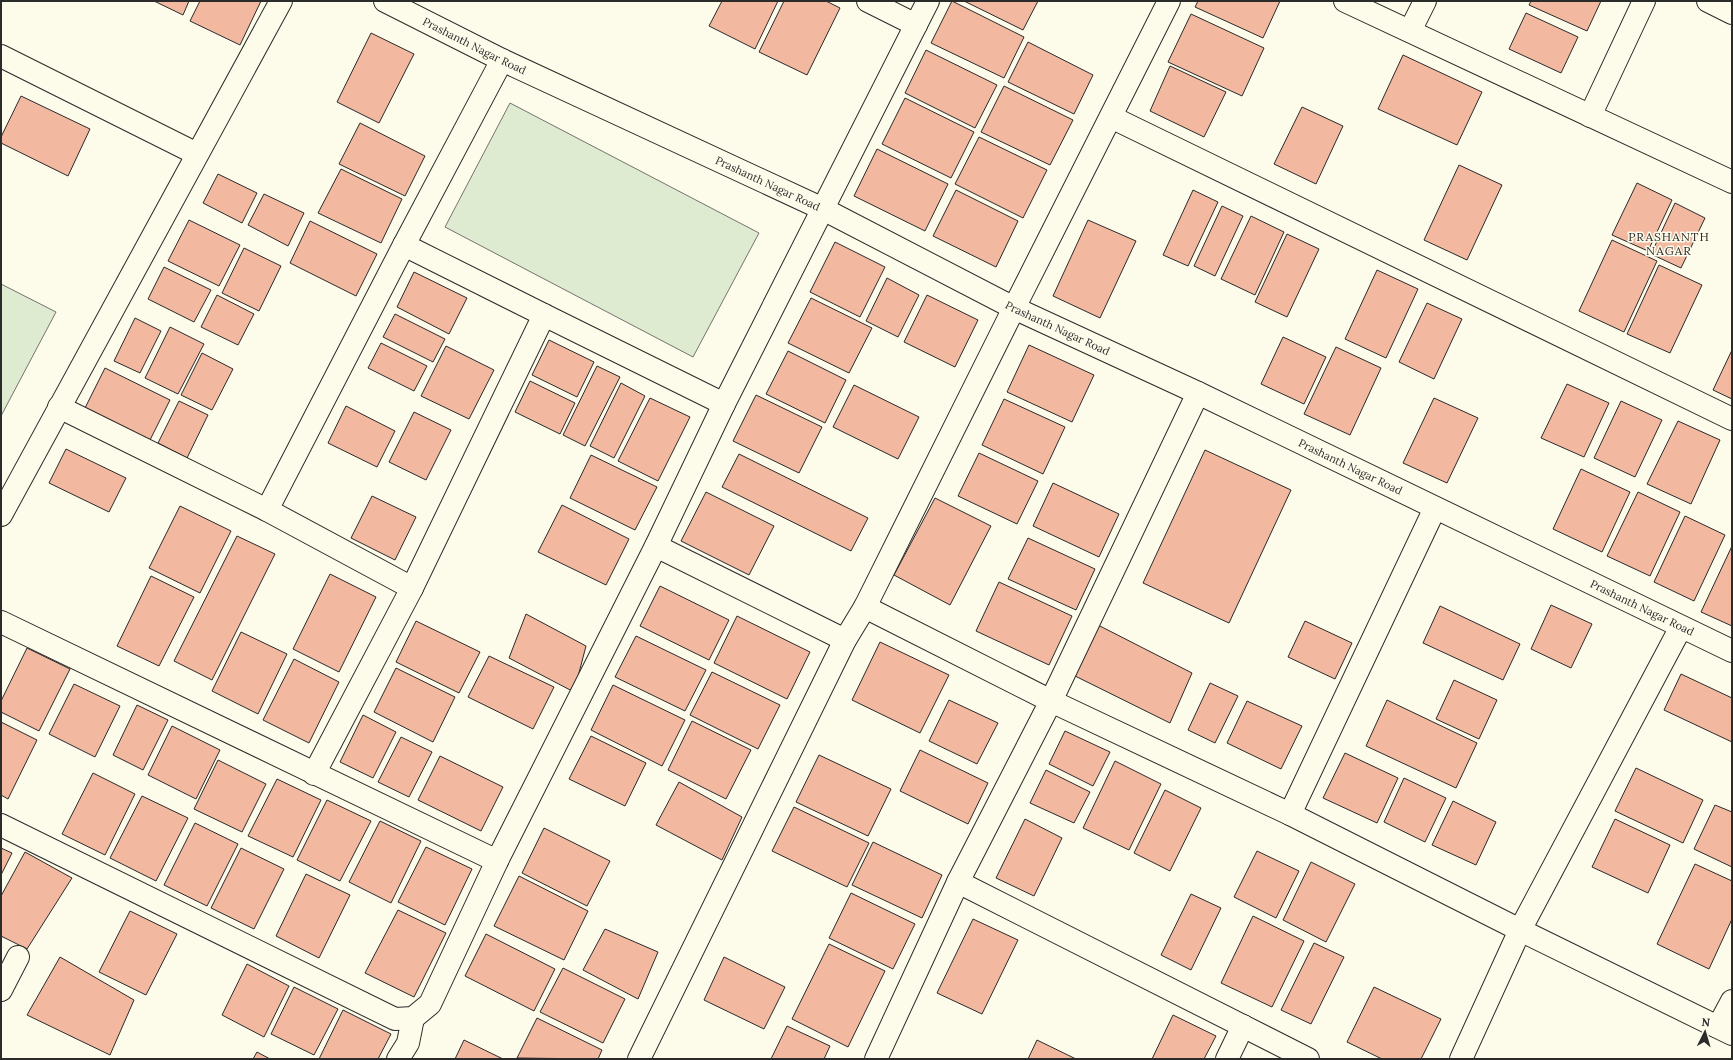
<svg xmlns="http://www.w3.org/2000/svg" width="1733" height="1060" font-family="Lora,serif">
<rect width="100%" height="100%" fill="#fdfbea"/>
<path fill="#deebd1" stroke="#74746e" d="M510 103 759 233 693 357 445 227Z
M1 284 56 312 1 416Z"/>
<path fill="#f2b8a0" stroke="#2b2b2b" d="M154 1H189L183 15Z
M200 1H261L240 45 190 21Z
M722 1H778L755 49 709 26Z
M784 1H826L840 8 807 75 759 52Z
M952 1 1024 37 1004 78 931 43Z
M964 1H1038L1023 30Z
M1198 1H1280L1263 38 1195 7Z
M1531 1H1601L1587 31 1529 5Z
M1526 13 1578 37 1561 73 1509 49Z
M1191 14 1264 48 1242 96 1168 62Z
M371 33 414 54 379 123 337 102Z
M1028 42 1093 75 1074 114 1008 82Z
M926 50 997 85 975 128 905 93Z
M1403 55 1482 92 1457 145 1378 109Z
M1170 66 1226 92 1204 137 1150 111Z
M1004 86 1073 120 1050 165 981 132Z
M21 96 90 129 68 176 1 143V137Z
M905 98 974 132 951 178 882 144Z
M1302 107 1343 126 1316 184 1274 164Z
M360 123 425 156 405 196 339 164Z
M979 137 1047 170 1023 218 955 184Z
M877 149 948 184 925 231 854 196Z
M1459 165 1502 185 1467 260 1424 240Z
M341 169 402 199 381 243 318 213Z
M218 174 257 193 242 223 203 203Z
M1637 183 1672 200 1648 251 1612 235Z
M956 190 1018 221 996 267 933 236Z
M1193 190 1218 202 1188 266 1163 255Z
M264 194 304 213 288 246 248 225Z
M1675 203 1705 218 1681 268 1651 254Z
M1222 206 1243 216 1215 276 1194 266Z
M1251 216 1284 232 1255 295 1221 279Z
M189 220 240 245 219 286 168 261Z
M1088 220 1136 241 1100 318 1053 296Z
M310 221 377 254 356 296 290 263Z
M1287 234 1319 249 1287 317 1255 302Z
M1612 240 1657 261 1624 332 1579 311Z
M835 242 885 267 860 317 810 292Z
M244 248 281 266 259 311 222 293Z
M1659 265 1702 285 1670 353 1627 334Z
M164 267 211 290 194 322 148 299Z
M1377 270 1418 289 1386 358 1345 339Z
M414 272 467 298 449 334 397 307Z
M887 278 919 295 898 337 866 321Z
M217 295 254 314 238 345 201 327Z
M927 295 978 320 955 367 904 342Z
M811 298 872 328 849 373 788 343Z
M1427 303 1462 319 1434 379 1399 362Z
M395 314 445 339 433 362 383 337Z
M135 318 161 331 140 373 114 361Z
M170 327 204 344 178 394 145 378Z
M1283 337 1326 357 1304 404 1261 384Z
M549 340 594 362 577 397 532 375Z
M381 343 427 366 414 391 368 368Z
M1029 345 1094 375 1072 422 1007 392Z
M446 346 494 370 469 419 421 396Z
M1336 347 1381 368 1350 435 1304 414Z
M1732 350V399L1713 390Z
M788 351 846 380 825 423 766 394Z
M202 353 233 369 212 410 181 395Z
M597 366 620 377 585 446 563 435Z
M105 368 170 400 149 442 84 410Z
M530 381 575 403 560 434 515 412Z
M621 383 645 396 614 458 590 446Z
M1567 384 1609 403 1584 457 1541 438Z
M854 385 919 417 898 459 833 427Z
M756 395 822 427 799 473 733 441Z
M650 398 690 417 658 481 618 461Z
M1434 398 1478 418 1447 483 1403 463Z
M1004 399 1065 427 1043 474 982 445Z
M179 401 208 415 187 458 158 443Z
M1621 401 1662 420 1635 477 1594 458Z
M346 406 395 431 377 467 328 443Z
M414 412 451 430 426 480 389 462Z
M1678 421 1720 440 1691 504 1647 484Z
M66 449 126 478 109 512 49 483Z
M1205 450 1291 490 1229 623 1143 583Z
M979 453 1038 481 1017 524 958 496Z
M739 454 868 518 851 551 722 487Z
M591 455 657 487 635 530 570 498Z
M1581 469 1630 492 1602 552 1553 529Z
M1053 483 1119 514 1099 557 1033 526Z
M706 492 774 526 749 575 681 541Z
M1638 492 1680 512 1650 576 1607 556Z
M372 496 416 517 395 560 351 538Z
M935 498 991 526 950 605 894 575Z
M562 505 629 539 606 585 538 552Z
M180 506 231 531 200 593 149 568Z
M1685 516 1725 535 1694 601 1654 582Z
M237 536 275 554 212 680 174 661Z
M1028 538 1095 569 1076 610 1008 579Z
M1732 546V626L1701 612Z
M330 574 376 597 339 672 293 649Z
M151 576 194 597 159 666 117 646Z
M999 582 1072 616 1049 665 976 631Z
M660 586 729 620 709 660 640 626Z
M1551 605 1592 624 1571 668 1531 649Z
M1440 606 1520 644 1503 680 1423 643Z
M526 614 586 646 574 692 509 658Z
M737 616 810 652 787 699 714 663Z
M416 621 480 652 459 693 396 662Z
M1305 621 1352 643 1335 679 1288 657Z
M1096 624 1192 673 1170 723 1071 674Z
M241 632 287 654 258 714 212 691Z
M636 636 706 670 685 711 615 677Z
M880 642 949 675 920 733 852 700Z
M27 648 70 669 39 731 1 712V701Z
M489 656 554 687 533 729 468 697Z
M294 659 339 682 309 743 263 720Z
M396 668 455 697 433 742 374 712Z
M712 672 780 705 758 749 690 715Z
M1681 674 1732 698V742L1664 710Z
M1454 680 1497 700 1479 739 1436 719Z
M1210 683 1238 696 1215 743 1188 730Z
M74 684 120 706 95 757 49 734Z
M613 685 685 720 662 766 591 730Z
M949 700 998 723 977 764 929 741Z
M1387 700 1477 743 1456 788 1366 746Z
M1247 701 1302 726 1281 769 1227 743Z
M137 705 168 720 143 770 113 755Z
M363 715 396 732 373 778 340 762Z
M692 721 751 750 726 799 668 770Z
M1 722 37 740 8 799 1 795Z
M172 726 220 750 196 799 148 775Z
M1065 731 1110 752 1093 786 1049 764Z
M591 736 646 763 625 806 569 779Z
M401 737 432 752 409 797 378 782Z
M920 750 988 783 968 824 900 791Z
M1345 753 1398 778 1377 823 1323 798Z
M819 755 891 789 868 836 796 802Z
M440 756 503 787 481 831 418 800Z
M218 760 266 784 242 832 194 809Z
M1115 761 1161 784 1129 850 1083 828Z
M1636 768 1703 800 1683 843 1615 811Z
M1046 770 1090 792 1074 823 1030 803Z
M93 773 135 794 105 855 62 834Z
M1404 778 1446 798 1425 842 1384 822Z
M277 779 321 800 293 857 248 836Z
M679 782 742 817 722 860 656 825Z
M1165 790 1201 808 1170 871 1134 853Z
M142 796 188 818 156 881 110 858Z
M327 800 371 821 340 881 297 860Z
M1453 801 1496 822 1476 865 1432 845Z
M1715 805 1732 812V867L1694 849Z
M794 807 869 843 847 887 772 851Z
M1025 819 1062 838 1034 896 996 878Z
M1615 819 1670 845 1648 893 1592 867Z
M380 821 421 841 391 903 349 882Z
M195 823 238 844 207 906 164 885Z
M544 828 610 861 587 906 522 873Z
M873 842 942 875 922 918 852 885Z
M426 847 472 869 445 925 398 902Z
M1 848 12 853 1 875Z
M241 848 284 869 254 929 211 908Z
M1257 851 1299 871 1276 918 1234 897Z
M25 852 72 878 27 949 1 936V896Z
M1311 862 1355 884 1326 942 1283 920Z
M1695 864 1732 881V919L1709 969 1657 944Z
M306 874 350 895 319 958 276 936Z
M519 876 588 911 564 960 494 926Z
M851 893 915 924 893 969 829 938Z
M1191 894 1221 908 1191 970 1161 955Z
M398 910 446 933 414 997 365 973Z
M130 911 177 934 146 995 99 972Z
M1253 916 1304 941 1272 1007 1221 983Z
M973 919 1018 940 982 1014 937 993Z
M605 929 658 952 638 999 583 970Z
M486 934 555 969 534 1011 465 976Z
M1314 943 1344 957 1311 1024 1281 1010Z
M829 944 885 971 848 1047 792 1019Z
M60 957 134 1000 110 1055 27 1015Z
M724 957 785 987 764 1029 704 1000Z
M247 964 289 986 264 1037 222 1015Z
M563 968 625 999 603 1043 540 1012Z
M294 987 338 1009 314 1055 271 1034Z
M1374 987 1441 1019 1421 1059H1382L1347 1042Z
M343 1010 391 1034 378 1059H319Z
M1173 1015 1216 1036 1204 1059H1152Z
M537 1018 602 1050 598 1059 517 1058Z
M787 1026 830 1046 824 1059H771Z
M464 1040 503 1059H455Z
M1037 1040 1076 1059H1028Z
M257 1052 270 1059H253Z"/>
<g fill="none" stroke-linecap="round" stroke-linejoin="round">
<g stroke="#2b2b2b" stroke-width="24">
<g id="minor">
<path id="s1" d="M385 1 502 60 823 209 1014 308 1198 393 1732 651"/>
<path d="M868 1 916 25"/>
<path d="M1345 1 1732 182"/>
<path d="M1708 1 1732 13"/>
<path d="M1410 31 1425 1"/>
<path d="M1 56 197 154"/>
<path d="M1590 116 1644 1"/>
<path d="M1111 117 1732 419"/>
<path d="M404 245 544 315"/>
<path d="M59 407 267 510 412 588"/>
<path d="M267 510 404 245 502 60"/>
<path d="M1 515 281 1"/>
<path d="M656 546 845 640"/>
<path d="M865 607 1051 701 1290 814 1520 930 1732 1034"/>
<path d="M1 622 497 861"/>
<path d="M314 774 412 588 544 315 724 404"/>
<path d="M1290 814 1435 508"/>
<path d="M1 825 395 1019 413 1018 430 1004 497 861 656 546 724 404 928 1"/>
<path d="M958 882 1308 1059"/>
<path d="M1 990 18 957"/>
<path d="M1718 1027 1732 1001"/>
<path d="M398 1059 408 1043 413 1018"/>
<path d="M639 1059 845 640 865 607 1014 308 1169 1"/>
<path d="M876 1059 958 882 1051 701 1198 393"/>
<path d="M1227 1059 1243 1026"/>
<path d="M1461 1059 1520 930 1681 627"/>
</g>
</g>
<use href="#minor" stroke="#fdfbea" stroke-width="22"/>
</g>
<g text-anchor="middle" stroke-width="3" stroke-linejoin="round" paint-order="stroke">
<g font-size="11" fill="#2b2b2b" stroke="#fdfbea">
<text dy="4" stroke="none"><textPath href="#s1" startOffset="100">Prashanth Nagar Road</textPath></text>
<text dy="4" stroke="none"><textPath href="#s1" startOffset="424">Prashanth Nagar Road</textPath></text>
<text dy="4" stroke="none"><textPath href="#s1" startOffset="748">Prashanth Nagar Road</textPath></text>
<text dy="4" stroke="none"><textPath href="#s1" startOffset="1072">Prashanth Nagar Road</textPath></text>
<text dy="4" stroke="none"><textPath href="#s1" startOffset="1396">Prashanth Nagar Road</textPath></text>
</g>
<g font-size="12" letter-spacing="1" fill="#2b2b2b" stroke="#fdfbea">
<text x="1669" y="241">PRASHANTH<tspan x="1669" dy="14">NAGAR</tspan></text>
</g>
</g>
<rect width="1733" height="1060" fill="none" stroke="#2b2b2b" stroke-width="4"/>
<g transform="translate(1705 1032) rotate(5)" stroke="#fdfbea" stroke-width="3" paint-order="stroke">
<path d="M0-3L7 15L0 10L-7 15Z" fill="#2b2b2b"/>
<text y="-6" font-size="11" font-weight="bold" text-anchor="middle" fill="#2b2b2b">N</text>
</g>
</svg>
